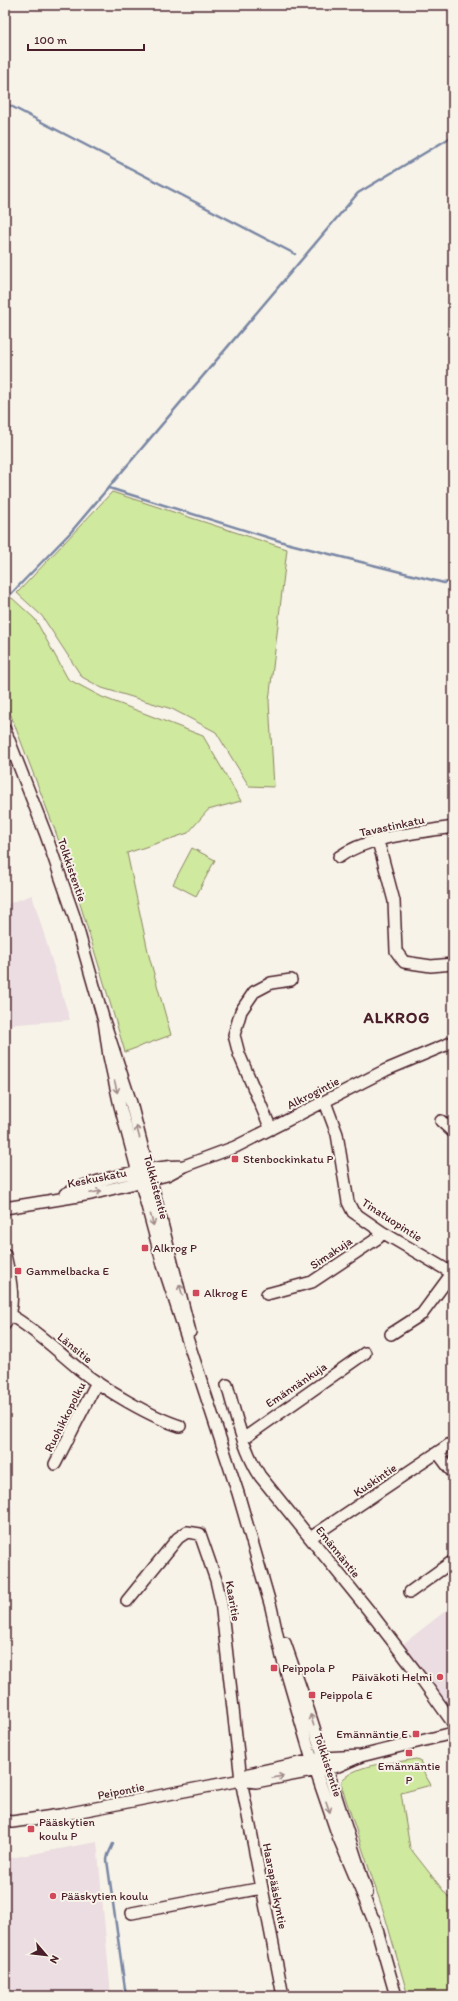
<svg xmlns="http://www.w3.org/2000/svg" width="458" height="2001" font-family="Itim,sans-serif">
<rect width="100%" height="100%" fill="#f7f3e8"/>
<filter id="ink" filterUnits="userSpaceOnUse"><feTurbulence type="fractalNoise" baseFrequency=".025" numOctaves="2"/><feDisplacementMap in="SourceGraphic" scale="8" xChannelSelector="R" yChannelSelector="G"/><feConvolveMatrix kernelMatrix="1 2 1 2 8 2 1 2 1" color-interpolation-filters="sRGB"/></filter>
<g filter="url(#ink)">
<path fill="#ebdde1" d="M32 895 70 1020 5 1025V905Z
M453 1605V1711L403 1644Z
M97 1842 111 1996H5V1859Z"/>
<path fill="#cfe99f" stroke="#8c8465" d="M112 492 287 549 269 701 274 787 249 786 216 732 172 709 102 688 82 677 42 616 17 593Z
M12 598 35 619 68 679 102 697 203 736 241 801 208 810 188 833 127 853 149 956 171 1035 125 1052 78 897 55 830 5 700V600Z
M192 848 215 860 196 896 173 884Z
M416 1759 420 1760 424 1773 431 1785 401 1793 410 1848 453 1903V1996H408L385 1916 342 1788V1780C360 1762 392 1764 416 1759Z"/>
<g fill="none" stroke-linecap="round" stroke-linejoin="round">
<path stroke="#7986a4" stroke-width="2.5" d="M5 103 295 254
M109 488 286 543 444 583 453 581
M5 600 70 533 358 193 453 136
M113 1844 108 1855 107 1860 126 1996"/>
<g stroke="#4a1f2b" stroke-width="14">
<path id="minor" d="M5 730 46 835 74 916 104 1021 131 1103 190 1332
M378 841 394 901 396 951 404 962 431 966 453 964
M339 857C368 836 418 833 453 827
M104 1021 109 1056 120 1106 163 1265 238 1493 271 1607 282 1657 312 1760 338 1836 376 1926
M325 1102 337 1134 348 1202 353 1212 382 1232 452 1273
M441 1121 453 1132
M271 1129 239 1054 234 1035 241 1011 254 992 271 983 291 980
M65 1194C91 1180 153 1166 183 1166
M5 1208 91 1194 167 1175 184 1166 235 1147 386 1070 453 1042
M5 1255C10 1277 17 1303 5 1324
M267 1294 312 1282 378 1238 382 1232
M10 1315C36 1330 57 1351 79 1369 103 1389 151 1417 180 1426
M391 1334 422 1314 453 1272
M227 1385C236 1416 243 1449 260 1476L374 1617 423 1681 453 1723
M243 1439 365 1353
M438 1453 453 1473
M55 1464 97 1382
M310 1538 453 1442
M410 1592 453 1561
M127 1601 178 1538 187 1532 200 1534 216 1580 221 1602 241 1780 283 1996
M285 1643 308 1709 367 1893
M241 1780 256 1782 338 1766 361 1756 453 1733
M5 1821 12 1822 60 1815 241 1780 249 1774 323 1758 361 1756
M132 1913 262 1888
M374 1919 396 1996"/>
</g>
<use href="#minor" stroke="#f7f3e8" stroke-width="11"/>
</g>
<defs><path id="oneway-shaft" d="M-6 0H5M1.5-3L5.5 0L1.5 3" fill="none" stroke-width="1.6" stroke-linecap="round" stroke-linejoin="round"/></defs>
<g stroke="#a0898a">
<use href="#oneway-shaft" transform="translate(116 1087) rotate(77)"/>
<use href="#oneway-shaft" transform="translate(138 1132) rotate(-105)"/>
<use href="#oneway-shaft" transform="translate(96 1192) rotate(-12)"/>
<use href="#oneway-shaft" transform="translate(152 1220) rotate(75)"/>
<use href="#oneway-shaft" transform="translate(181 1290) rotate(-105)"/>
<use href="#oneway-shaft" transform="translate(312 1720) rotate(-107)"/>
<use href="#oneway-shaft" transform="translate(278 1777) rotate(-11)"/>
<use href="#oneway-shaft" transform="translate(328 1807) rotate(70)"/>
</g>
</g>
<g fill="#d1495b" stroke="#f7f3e8" stroke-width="1.5">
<rect x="231" y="1155" width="8" height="8" rx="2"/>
<rect x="141" y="1244" width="8" height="8" rx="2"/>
<rect x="14" y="1267" width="8" height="8" rx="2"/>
<rect x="192" y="1289" width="8" height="8" rx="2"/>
<rect x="270" y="1664" width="8" height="8" rx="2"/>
<circle cx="440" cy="1677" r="4"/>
<rect x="308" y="1691" width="8" height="8" rx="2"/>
<rect x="412" y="1730" width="8" height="8" rx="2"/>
<rect x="405" y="1749" width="8" height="8" rx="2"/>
<rect x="27" y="1825" width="8" height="8" rx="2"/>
<circle cx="53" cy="1896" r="4"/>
</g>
<g text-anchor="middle" stroke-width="4" stroke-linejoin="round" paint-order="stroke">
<g font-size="12" fill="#4a1f2b" stroke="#f7f3e8">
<text transform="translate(392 826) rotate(-12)" y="4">Tavastinkatu</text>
<text transform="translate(72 870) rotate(71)" y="4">Tolkkistentie</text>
<text transform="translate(313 1093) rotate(-27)" y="4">Alkrogintie</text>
<text transform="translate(97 1178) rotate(-11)" y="4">Keskuskatu</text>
<text transform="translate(156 1187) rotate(75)" y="4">Tolkkistentie</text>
<text transform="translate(392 1220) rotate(33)" y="4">Tinatuopintie</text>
<text transform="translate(331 1253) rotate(-34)" y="4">Simakuja</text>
<text transform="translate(75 1348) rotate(39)" y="4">Länsitie</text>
<text transform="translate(296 1385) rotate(-34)" y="4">Emännänkuja</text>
<text transform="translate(65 1417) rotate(-63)" y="4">Ruohikkopolku</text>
<text transform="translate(375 1480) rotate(-34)" y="4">Kuskintie</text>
<text transform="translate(338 1552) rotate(51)" y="4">Emännäntie</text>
<text transform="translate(233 1601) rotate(80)" y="4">Kaaritie</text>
<text transform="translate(328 1765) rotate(72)" y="4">Tolkkistentie</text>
<text transform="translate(121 1791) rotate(-11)" y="4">Peipontie</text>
<text transform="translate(275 1886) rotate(79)" y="4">Haarapääskyntie</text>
</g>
<g font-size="12" fill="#4a1f2b" stroke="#f7f3e8" text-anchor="start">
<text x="243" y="1163">Stenbockinkatu P</text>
<text x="153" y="1252">Alkrog P</text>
<text x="26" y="1275">Gammelbacka E</text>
<text x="204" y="1297">Alkrog E</text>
<text x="282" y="1672">Peippola P</text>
<text x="432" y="1681" text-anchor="end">Päiväkoti Helmi</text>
<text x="320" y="1699">Peippola E</text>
<text x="408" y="1738" text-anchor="end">Emännäntie E</text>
<text x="409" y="1770" text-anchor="middle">Emännäntie<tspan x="409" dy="14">P</tspan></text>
<text x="39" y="1826">Pääskytien<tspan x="39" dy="14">koulu P</tspan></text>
<text x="61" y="1900">Pääskytien koulu</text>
</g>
<g font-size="16" font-weight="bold" letter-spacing="1" fill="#4a1f2b" stroke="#f7f3e8">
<text x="397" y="1023">ALKROG</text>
</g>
</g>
<rect width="458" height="2001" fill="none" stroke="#f7f3e8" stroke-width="20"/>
<rect x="10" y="10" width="438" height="1981" fill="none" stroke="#4a1f2b" stroke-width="1.5" filter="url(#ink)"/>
<g transform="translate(46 1955) rotate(118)" stroke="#f7f3e8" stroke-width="3" paint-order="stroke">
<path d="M0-3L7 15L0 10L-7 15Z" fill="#4a1f2b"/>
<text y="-6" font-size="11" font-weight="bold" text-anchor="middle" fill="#4a1f2b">N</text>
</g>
<path d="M28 44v6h116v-6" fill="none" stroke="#4a1f2b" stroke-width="2"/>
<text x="34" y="44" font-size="12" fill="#4a1f2b" stroke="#f7f3e8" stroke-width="3" paint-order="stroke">100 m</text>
</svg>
